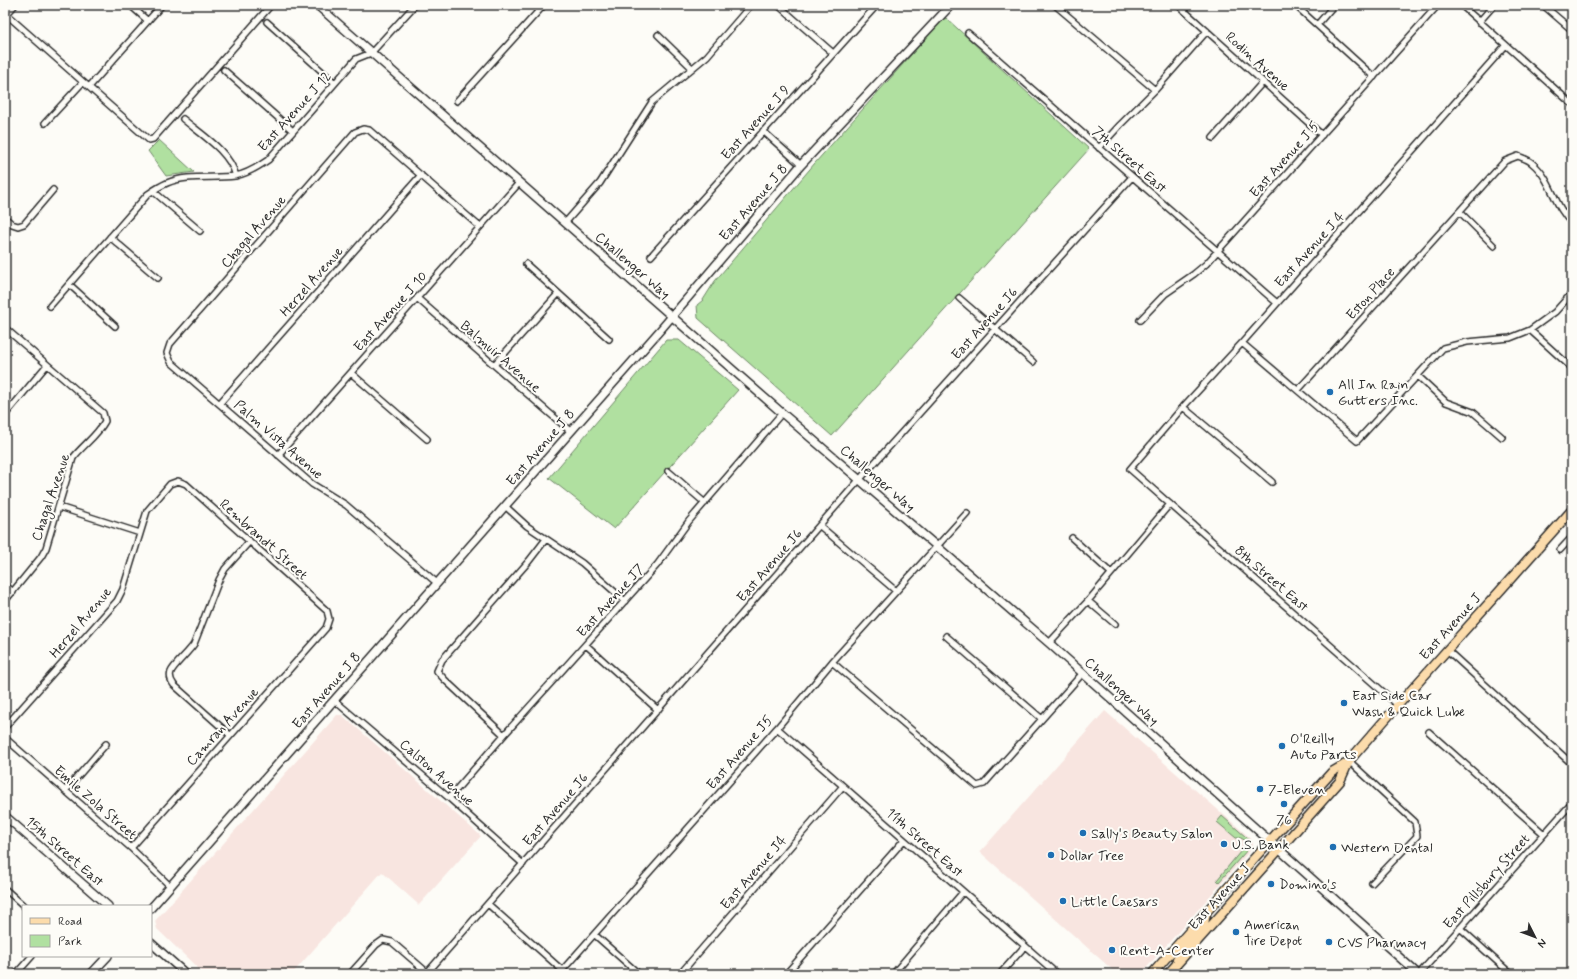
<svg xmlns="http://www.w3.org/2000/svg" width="1577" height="979" font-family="Mynerve,sans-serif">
<rect width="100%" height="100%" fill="#fdfcf7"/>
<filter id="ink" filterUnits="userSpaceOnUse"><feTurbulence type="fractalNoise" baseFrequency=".025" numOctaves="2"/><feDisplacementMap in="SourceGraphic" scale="8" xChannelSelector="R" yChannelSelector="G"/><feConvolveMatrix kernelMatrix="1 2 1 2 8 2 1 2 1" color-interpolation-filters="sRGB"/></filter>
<g filter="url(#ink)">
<path fill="#f8e5e0" d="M1105 711 1248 836 1253 843 1250 851 1141 974H1117L980 852Z
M337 715H342L481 836 419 905 382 872 292 974H204L157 929 155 921Z"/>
<path fill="#b0e0a0" stroke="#6e8666" d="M946 18 1089 149 832 436 698 318 697 305 703 300 715 281 815 163 943 19Z
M159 140 194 172 166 176 148 151Z
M666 340H679L738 390 614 529 549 478Z
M1222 816 1246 837C1249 841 1250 844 1248 849L1219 882 1217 880 1245 846 1246 841 1241 838H1236L1217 822Z"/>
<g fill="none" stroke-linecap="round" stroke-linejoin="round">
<g stroke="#2b2b2b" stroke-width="8">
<path id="minor" d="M130 5 148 21
M778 5 833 53
M1055 5 1155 90
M1178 5 1322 135
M1295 5 1374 77
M1461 5 1572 104
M1543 5 1572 30
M7 15 149 140 153 139 271 5
M5 16 15 5
M267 22 335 83
M1479 22 1494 5
M1317 25 1334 5
M968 33 1277 303
M658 35 692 68
M224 70 293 131
M89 87 162 5
M457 101 544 5
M183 119C202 135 229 151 236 176
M45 123 83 82
M763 131 801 165
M1213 138 1263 82
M1099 148 1120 125 1155 90 1207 31
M153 191 200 231
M1460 212 1494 246
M5 218 12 224 18 226 24 224 53 190
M565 223 600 183 652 102 707 56 751 5
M110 237 158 278
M651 256 877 5
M526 264 609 339
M70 285 115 326
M417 298 570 431
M959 298 1033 362
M50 306 148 194C154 190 160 186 167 183 187 174 213 179 235 176 247 174 258 167 268 160L356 59 371 53 415 5
M1140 320 1165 294 1194 274 1206 264 1438 5
M5 328 103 413 105 421C97 436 83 445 73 458L46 548 41 557 5 601
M1530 330 1572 368
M1242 343 1357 441 1443 348 1467 342 1510 338 1530 330 1555 312 1572 293
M494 365 558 294
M351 373 427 439
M1418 376 1446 402 1473 412 1502 437
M1298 390 1505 161 1518 156C1522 158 1528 159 1532 163 1552 179 1554 207 1572 223
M220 403 421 175
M1183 407 1272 482
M5 415 47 365
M278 455 519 183
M668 471 705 503
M505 506 527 526 582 563 625 601
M59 507 140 533
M820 526 896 591
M1072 538 1111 573
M1560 550 1572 537
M437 583 346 505 312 484 171 362 167 353 170 344 355 132 363 129 369 130 480 227
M5 585 13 592
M1088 601 1115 624
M946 636 1042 719
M1049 643 1088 601 1170 504
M586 645 658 710
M1447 650 1572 764
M832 662 977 786 984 784 1082 674
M334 700 449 798 523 864
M1398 705 1130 469 1183 407 1242 343 1506 45
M5 727 117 601 123 589 147 511 170 484 178 481 186 484 327 611 329 619 326 628 131 848
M777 728 1057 974
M1429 732 1544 834
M230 735 174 685C171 681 169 677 171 672 173 666 189 652 194 644L219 580 225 569 249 542
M504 735 445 680 437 671 442 660 529 561 546 539
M5 738 131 848 170 886
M1349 761 1415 822 1417 836 1372 883
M65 791 106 744
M449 798 504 735 657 565 689 521 782 413
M5 889 24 906
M488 904 562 970
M1460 928 1511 974
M595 935 639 974
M427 973 860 479 1132 177
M16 974 32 956
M350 974 376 945 383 940 392 942 429 974
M559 974 777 728 832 662 967 513
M680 974 843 786
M786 974 904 840
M893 974 963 892
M1000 974 1025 946
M1419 974 1572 803"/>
</g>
<g stroke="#2b2b2b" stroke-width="10">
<path id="tertiary" d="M5 816 108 906
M151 908 662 328 801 165 951 5
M151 943 186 974
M91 974 108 956"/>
</g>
<g stroke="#2b2b2b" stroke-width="10">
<path id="secondary" d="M317 5 782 413 1049 643 1418 974"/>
</g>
<g stroke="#2b2b2b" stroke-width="11">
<path id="primary" d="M1177 959 1183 948 1204 924 1206 914
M1152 974 1222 894 1332 772 1349 762
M1168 974 1340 781 1349 761 1398 705 1572 510"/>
</g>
<use href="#minor" stroke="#fdfcf7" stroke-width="5"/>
<use href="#tertiary" stroke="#fdfcf7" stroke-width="7"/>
<use href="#secondary" stroke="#fdfcf7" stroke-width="7"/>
<use href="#primary" stroke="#fcdcac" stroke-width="8"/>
</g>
</g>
<g fill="#1f6fb2" stroke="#fdfcf7" stroke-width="1.5">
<circle cx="1330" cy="392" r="4"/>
<circle cx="1344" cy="703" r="4"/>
<circle cx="1282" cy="746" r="4"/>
<circle cx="1260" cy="789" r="4"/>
<circle cx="1284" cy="804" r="4"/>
<circle cx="1083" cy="833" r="4"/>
<circle cx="1224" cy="844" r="4"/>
<circle cx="1333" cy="847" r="4"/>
<circle cx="1051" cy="855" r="4"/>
<circle cx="1271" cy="884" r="4"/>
<circle cx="1063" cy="901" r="4"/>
<circle cx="1236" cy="932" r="4"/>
<circle cx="1329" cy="942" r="4"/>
<circle cx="1112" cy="950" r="4"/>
</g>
<g text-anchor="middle" stroke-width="4" stroke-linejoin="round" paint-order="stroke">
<g font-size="14" fill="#2b2b2b" stroke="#fdfcf7">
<text transform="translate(1258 61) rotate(42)" y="5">Rodin Avenue</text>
<text transform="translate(294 111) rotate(-48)" y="5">East Avenue J 12</text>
<text transform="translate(755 122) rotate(-48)" y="5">East Avenue J 9</text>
<text transform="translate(1130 159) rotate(41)" y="5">7th Street East</text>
<text transform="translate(1284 159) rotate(-48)" y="5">East Avenue J 5</text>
<text transform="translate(753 202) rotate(-49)" y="5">East Avenue J 8</text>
<text transform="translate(253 231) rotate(-49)" y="5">Chagal Avenue</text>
<text transform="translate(1309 249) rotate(-48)" y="5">East Avenue J 4</text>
<text transform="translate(633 265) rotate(41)" y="5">Challenger Way</text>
<text transform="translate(311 281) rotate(-49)" y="5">Herzel Avenue</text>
<text transform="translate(1370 293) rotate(-48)" y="5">Eston Place</text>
<text transform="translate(390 311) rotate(-48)" y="5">East Avenue J 10</text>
<text transform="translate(984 323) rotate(-48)" y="5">East Avenue J6</text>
<text transform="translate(501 356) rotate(41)" y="5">Balmuir Avenue</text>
<text transform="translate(279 439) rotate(41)" y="5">Palm Vista Avenue</text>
<text transform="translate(540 447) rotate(-49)" y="5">East Avenue J 8</text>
<text transform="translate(878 478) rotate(41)" y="5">Challenger Way</text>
<text transform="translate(50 497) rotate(-71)" y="5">Chagal Avenue</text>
<text transform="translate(264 539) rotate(42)" y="5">Rembrandt Street</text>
<text transform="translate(769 565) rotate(-49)" y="5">East Avenue J6</text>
<text transform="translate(1272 578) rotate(41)" y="5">8th Street East</text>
<text transform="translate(610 600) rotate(-48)" y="5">East Avenue J7</text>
<text transform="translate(80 622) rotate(-50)" y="5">Herzel Avenue</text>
<text transform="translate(1450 626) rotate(-48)" y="5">East Avenue J</text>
<text transform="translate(326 690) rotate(-49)" y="5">East Avenue J 8</text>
<text transform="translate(1122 691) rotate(42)" y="5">Challenger Way</text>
<text transform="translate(222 726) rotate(-48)" y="5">Camran Avenue</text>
<text transform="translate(739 752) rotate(-49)" y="5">East Avenue J5</text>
<text transform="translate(437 772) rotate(41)" y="5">Calston Avenue</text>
<text transform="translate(96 802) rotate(41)" y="5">Emile Zola Street</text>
<text transform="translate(555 809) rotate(-49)" y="5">East Avenue J6</text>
<text transform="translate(925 842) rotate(41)" y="5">11th Street East</text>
<text transform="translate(65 851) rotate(41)" y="5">15th Street East</text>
<text transform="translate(753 872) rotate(-49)" y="5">East Avenue J4</text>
<text transform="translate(1486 881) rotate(-48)" y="5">East Pillsbury Street</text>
<text transform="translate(1219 896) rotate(-48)" y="5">East Avenue J</text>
</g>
<g font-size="14" fill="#2b2b2b" stroke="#fdfcf7" text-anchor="start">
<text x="1338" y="389">All In Rain<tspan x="1338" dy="16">Gutters Inc.</tspan></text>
<text x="1352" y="700">East Side Car<tspan x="1352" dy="16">Wash &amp; Quick Lube</tspan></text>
<text x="1290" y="743">O'Reilly<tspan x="1290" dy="16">Auto Parts</tspan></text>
<text x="1268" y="794">7-Eleven</text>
<text x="1284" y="824" text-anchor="middle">76</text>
<text x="1091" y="838">Sally's Beauty Salon</text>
<text x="1232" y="849">U.S. Bank</text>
<text x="1341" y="852">Western Dental</text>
<text x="1059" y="860">Dollar Tree</text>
<text x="1279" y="889">Domino's</text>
<text x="1071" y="906">Little Caesars</text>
<text x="1244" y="929">American<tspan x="1244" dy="16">Tire Depot</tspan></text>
<text x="1337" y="947">CVS Pharmacy</text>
<text x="1120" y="955">Rent-A-Center</text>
</g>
</g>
<rect width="1577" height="979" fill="none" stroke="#fdfcf7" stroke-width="20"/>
<rect x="10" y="10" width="1557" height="959" fill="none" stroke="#2b2b2b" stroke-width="1.5" filter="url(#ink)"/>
<rect x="22" y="905" width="130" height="52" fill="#fdfcf7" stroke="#a9a8a5"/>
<rect x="30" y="918" width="20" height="6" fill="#fcdcac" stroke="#a9a8a5"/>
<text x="58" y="925" font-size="12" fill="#2b2b2b">Road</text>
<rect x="30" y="935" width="20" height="12" fill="#b0e0a0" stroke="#a9a8a5"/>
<text x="58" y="945" font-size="12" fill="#2b2b2b">Park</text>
<g transform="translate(1535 937) rotate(132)" stroke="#fdfcf7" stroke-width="3" paint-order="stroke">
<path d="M0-3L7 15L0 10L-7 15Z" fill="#2b2b2b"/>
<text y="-6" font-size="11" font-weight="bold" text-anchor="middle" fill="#2b2b2b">N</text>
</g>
</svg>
